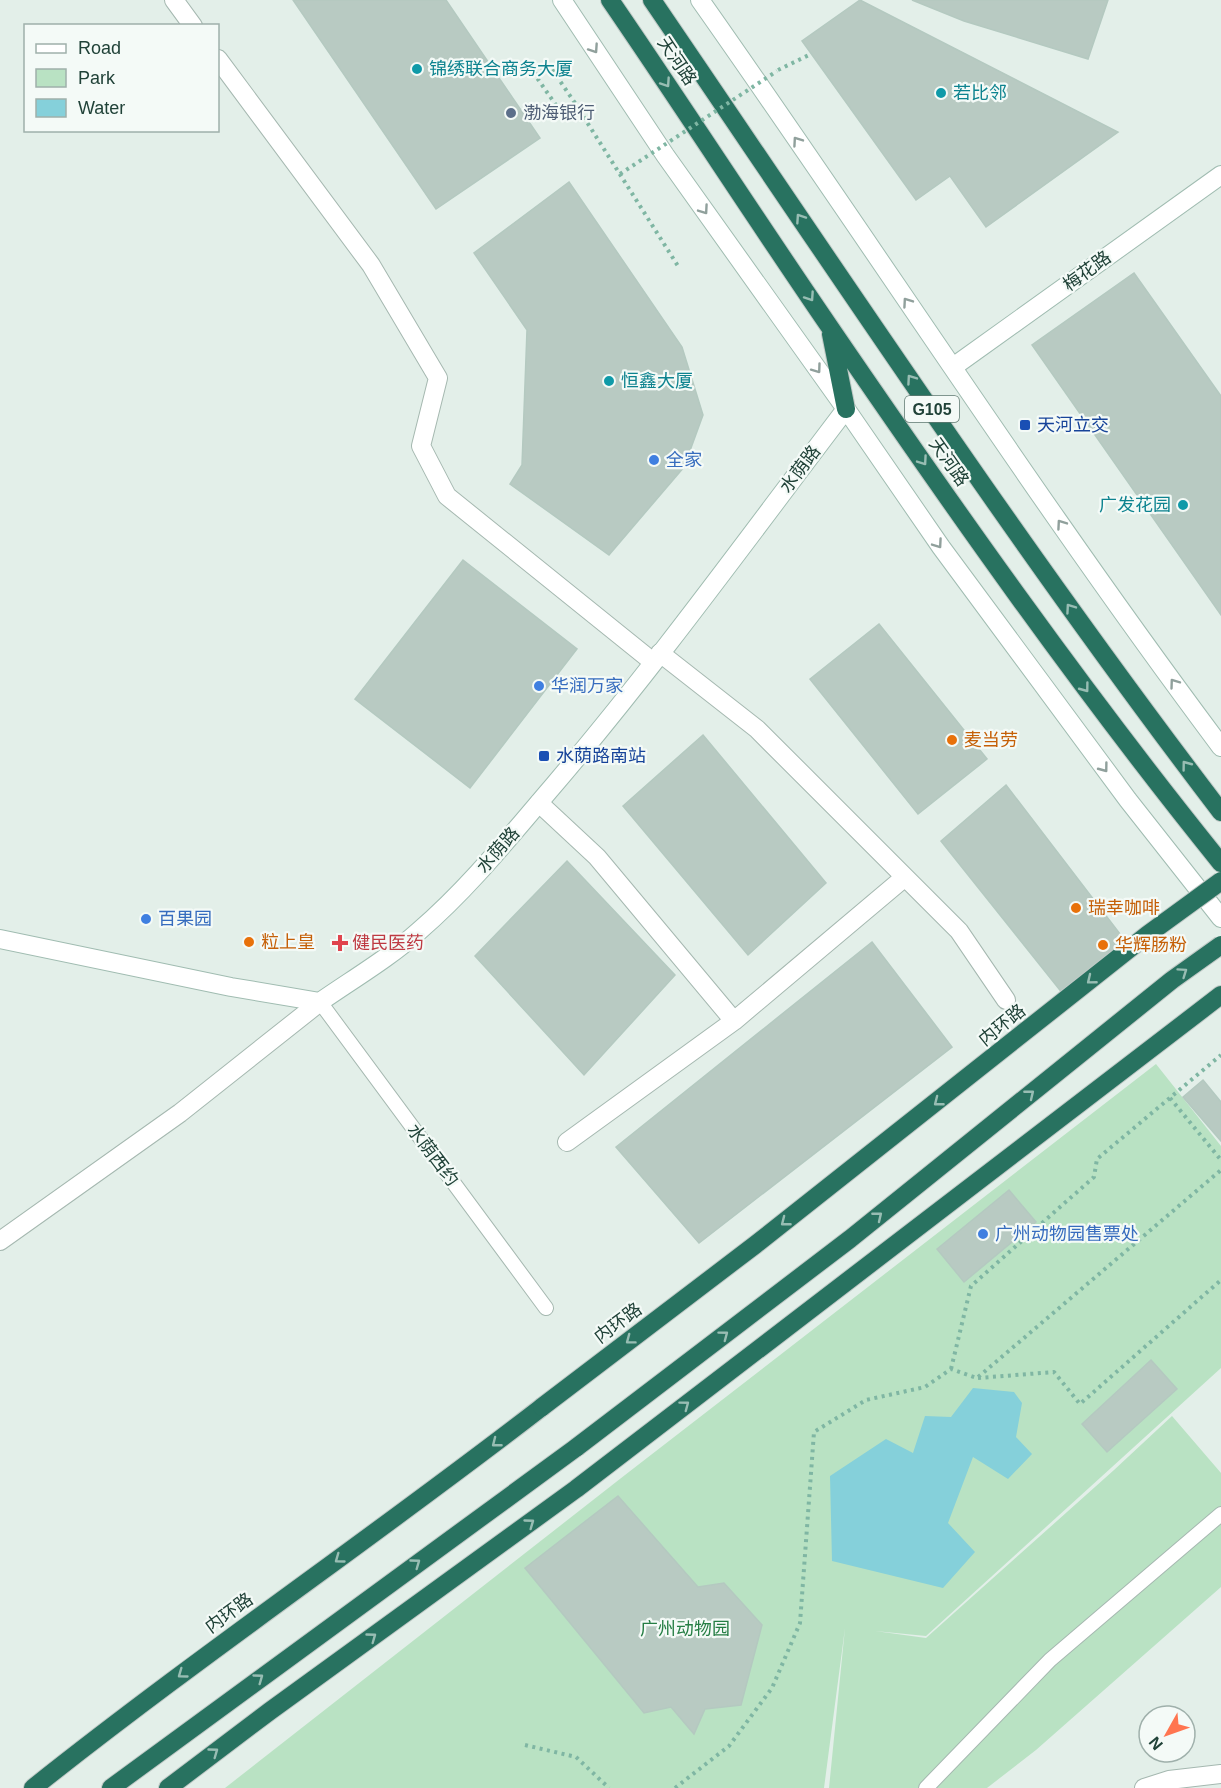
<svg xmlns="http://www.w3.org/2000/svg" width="1221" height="1788" font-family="Helvetica,'Noto Sans SC',sans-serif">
<rect width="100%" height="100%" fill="#e3efe9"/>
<path fill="#b9e2c3" d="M1156 1064 1221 1146V1368L926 1636 875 1631 926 1638 1114 1470 1172 1416 1221 1473V1587L1036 1750 987 1788H829L845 1628 824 1788H225L625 1475Z"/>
<path fill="#85d0da" d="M973 1388 1014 1392 1022 1403 1016 1437 1032 1454 1008 1479 973 1457 948 1523 975 1552 943 1588 832 1561 830 1476 886 1439 913 1453 925 1416 951 1417Z"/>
<path fill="#b8cac2" stroke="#b4c9c0" stroke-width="1.5" d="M293 0H446L540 138 436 209Z
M860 0 1118 132 986 227 950 176 916 200 802 41Z
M912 0H1108L1088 59 964 21Z
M569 182 682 347 703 415 684 467 609 555 510 484 522 465 527 330 474 253Z
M1134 273 1221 396V615L1032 345Z
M463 560 577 649 470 788 355 699Z
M879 624 987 759 918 814 810 679Z
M703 735 826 883 748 955 623 806Z
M1006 785 1127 943 1063 994 941 841Z
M567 861 675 975 584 1075 475 956Z
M872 942 952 1047 699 1243 616 1147Z
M1203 1080 1221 1102V1141L1183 1097Z
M1009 1190 1036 1222 964 1282 937 1249Z
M1151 1360 1177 1389 1107 1452 1082 1424Z
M618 1496 698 1587 724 1583 762 1625 741 1705 705 1709 694 1734 671 1707 644 1713 525 1568Z"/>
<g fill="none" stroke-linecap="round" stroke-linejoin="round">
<g stroke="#a5b8b0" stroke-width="16">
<path id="lane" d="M320 1002 546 1308
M926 1788 1050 1660 1221 1514"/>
</g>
<g stroke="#a5b8b0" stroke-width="20">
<path id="street" d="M174 0 193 26
M218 59 371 265 438 378 421 446 447 496 653 662
M660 653 757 729 959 931 1006 1000
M539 803 597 857 734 1021
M567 1142 734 1021 905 877
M0 1241 180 1113 320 1002
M1144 1788 1169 1780 1221 1774"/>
</g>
<g stroke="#a0bcb1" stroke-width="20">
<path id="secondary" d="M562 0 665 155 846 409 941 547 1128 800 1221 918
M700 0C875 248 1039 504 1221 747
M953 367 1221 175
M0 939 231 987 320 1002C353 979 389 958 419 931 470 887 511 835 554 785 657 664 750 535 846 409"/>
</g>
<g stroke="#c1cac7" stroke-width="20">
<path id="highway" d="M610 0C684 108 755 218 829 326 954 509 1082 691 1221 863
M652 0C838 273 1020 549 1221 812
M831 334 846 409
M33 1788C199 1656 374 1537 542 1407
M111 1788 577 1447
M168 1788 270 1711 576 1489 1221 995"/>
</g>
<path stroke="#7fb6a3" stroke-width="4" stroke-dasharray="3 4.5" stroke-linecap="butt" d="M778 70 811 54
M575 103 549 65 535 75 565 118 578 108 678 266
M1170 1098 1221 1160
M951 1369 971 1286 1094 1177 1097 1159 1221 1055
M978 1378 1054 1372 1080 1404 1221 1280
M525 1745 576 1757 609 1788
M675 1788 729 1746 772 1688 800 1623 814 1432 866 1400 925 1387 951 1369 977 1378 1221 1170"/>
<use href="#lane" stroke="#fff" stroke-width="14"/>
<use href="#street" stroke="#fff" stroke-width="18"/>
<use href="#secondary" stroke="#fff" stroke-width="18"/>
<use href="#highway" stroke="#287260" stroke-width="18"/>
<g stroke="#c1cac7" stroke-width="20" stroke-linecap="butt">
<path id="highway-bridge" d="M542 1407 755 1245 1147 935 1221 881
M577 1447 850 1239 1172 980 1221 945"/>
</g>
<path stroke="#7fb6a3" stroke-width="4" stroke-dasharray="3 4.5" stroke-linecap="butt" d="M620 174 777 71"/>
<use href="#highway-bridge" stroke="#287260" stroke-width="18"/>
</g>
<defs><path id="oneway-chevron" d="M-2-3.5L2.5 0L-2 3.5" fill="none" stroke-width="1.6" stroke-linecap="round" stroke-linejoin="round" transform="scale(1.5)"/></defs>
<g stroke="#90a09c">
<use href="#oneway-chevron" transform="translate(594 49) rotate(56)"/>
<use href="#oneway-chevron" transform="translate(797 141) rotate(-125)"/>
<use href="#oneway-chevron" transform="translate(704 210) rotate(55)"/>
<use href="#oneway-chevron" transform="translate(907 302) rotate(-125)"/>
<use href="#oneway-chevron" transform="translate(817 369) rotate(54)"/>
<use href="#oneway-chevron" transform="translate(1061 524) rotate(-125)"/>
<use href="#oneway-chevron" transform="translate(938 544) rotate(55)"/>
<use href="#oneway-chevron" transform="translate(1174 683) rotate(-126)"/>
<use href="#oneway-chevron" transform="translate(1104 768) rotate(53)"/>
</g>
<g stroke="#98bdb3">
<use href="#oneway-chevron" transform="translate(666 83) rotate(56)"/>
<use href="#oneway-chevron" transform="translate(800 218) rotate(-124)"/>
<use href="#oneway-chevron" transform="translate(810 297) rotate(56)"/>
<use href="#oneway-chevron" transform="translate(911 379) rotate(-125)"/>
<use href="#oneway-chevron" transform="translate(923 461) rotate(55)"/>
<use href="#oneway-chevron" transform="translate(1070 608) rotate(-125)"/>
<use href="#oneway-chevron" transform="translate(1085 688) rotate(53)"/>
<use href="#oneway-chevron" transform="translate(1186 765) rotate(-127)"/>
<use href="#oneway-chevron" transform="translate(1183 972) rotate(-35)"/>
<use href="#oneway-chevron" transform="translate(1091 980) rotate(141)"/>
<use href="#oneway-chevron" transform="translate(1030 1094) rotate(-39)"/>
<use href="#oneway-chevron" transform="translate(938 1102) rotate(142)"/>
<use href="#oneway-chevron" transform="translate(878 1216) rotate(-39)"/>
<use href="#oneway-chevron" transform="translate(785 1222) rotate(142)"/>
<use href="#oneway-chevron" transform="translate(724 1335) rotate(-37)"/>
<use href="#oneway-chevron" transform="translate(630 1340) rotate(143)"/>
<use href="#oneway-chevron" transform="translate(685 1405) rotate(-37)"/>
<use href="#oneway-chevron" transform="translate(496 1443) rotate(142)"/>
<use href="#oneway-chevron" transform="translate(530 1523) rotate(-36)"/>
<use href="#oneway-chevron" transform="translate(339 1559) rotate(144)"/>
<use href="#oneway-chevron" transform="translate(416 1563) rotate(-36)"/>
<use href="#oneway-chevron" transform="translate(372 1637) rotate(-36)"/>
<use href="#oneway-chevron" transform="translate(182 1674) rotate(144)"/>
<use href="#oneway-chevron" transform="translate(259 1678) rotate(-36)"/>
<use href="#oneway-chevron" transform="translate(214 1752) rotate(-36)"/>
</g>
<g fill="#0f9aa8" stroke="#f4faf7" stroke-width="2">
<circle cx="417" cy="69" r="6"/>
<circle cx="941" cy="93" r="6"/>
<circle cx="609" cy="381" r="6"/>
<circle cx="1183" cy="505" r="6"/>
</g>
<circle fill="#5c6f8a" stroke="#f4faf7" stroke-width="2" cx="511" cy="113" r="6"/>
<g fill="#1a4fb4" stroke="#f4faf7" stroke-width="2">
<rect x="1019" y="419" width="12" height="12" rx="3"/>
<rect x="538" y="750" width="12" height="12" rx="3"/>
</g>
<g fill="#3f7fe0" stroke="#f4faf7" stroke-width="2">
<circle cx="654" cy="460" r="6"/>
<circle cx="539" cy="686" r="6"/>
<circle cx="146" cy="919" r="6"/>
<circle cx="983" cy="1234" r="6"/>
</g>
<g fill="#e8710a" stroke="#f4faf7" stroke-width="2">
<circle cx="952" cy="740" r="6"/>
<circle cx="1076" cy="908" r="6"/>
<circle cx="249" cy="942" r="6"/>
<circle cx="1103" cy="945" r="6"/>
</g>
<path fill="#e0444e" stroke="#f4faf7" stroke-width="2" d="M337 934h6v6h6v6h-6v6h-6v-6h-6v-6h6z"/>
<g text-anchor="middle" stroke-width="4.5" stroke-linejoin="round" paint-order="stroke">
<rect fill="#f4faf7" stroke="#607971" stroke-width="1.5" x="905" y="396" width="54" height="26" rx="4.5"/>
<g font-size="16" font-weight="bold" fill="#204238">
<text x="932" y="415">G105</text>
</g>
<g font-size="18" fill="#204238" stroke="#f4faf7">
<text transform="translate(677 61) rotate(56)" y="6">天河路</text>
<text transform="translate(1087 271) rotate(-36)" y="6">梅花路</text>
<text transform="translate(949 462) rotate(55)" y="6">天河路</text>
<text transform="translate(800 469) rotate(-53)" y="6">水荫路</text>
<text transform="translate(498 850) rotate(-49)" y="6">水荫路</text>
<text transform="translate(1002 1025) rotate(-39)" y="6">内环路</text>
<text transform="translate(433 1155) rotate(53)" y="6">水荫西约</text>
<text transform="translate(618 1323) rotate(-37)" y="6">内环路</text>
<text transform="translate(229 1613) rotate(-36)" y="6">内环路</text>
</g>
<g font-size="18" fill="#0d838f" stroke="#f4faf7" text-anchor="start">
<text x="429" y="75">锦绣联合商务大厦</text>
<text x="953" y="99">若比邻</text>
<text x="621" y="387">恒鑫大厦</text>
<text x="1171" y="511" text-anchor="end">广发花园</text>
</g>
<g font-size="18" fill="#4e5e75" stroke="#f4faf7" text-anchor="start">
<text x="523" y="119">渤海银行</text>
</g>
<g font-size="18" fill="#164399" stroke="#f4faf7" text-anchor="start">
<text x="1037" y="431">天河立交</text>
<text x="556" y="762">水荫路南站</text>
</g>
<g font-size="18" fill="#366cbe" stroke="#f4faf7" text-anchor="start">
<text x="666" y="466">全家</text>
<text x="551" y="692">华润万家</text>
<text x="158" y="925">百果园</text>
<text x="995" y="1240">广州动物园售票处</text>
</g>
<g font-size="18" fill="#c56008" stroke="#f4faf7" text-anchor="start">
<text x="964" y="746">麦当劳</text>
<text x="1088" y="914">瑞幸咖啡</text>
<text x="261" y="948">粒上皇</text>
<text x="1115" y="951">华辉肠粉</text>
</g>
<g font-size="18" fill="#be3a42" stroke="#f4faf7" text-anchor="start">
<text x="352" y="949">健民医药</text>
</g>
<g font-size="18" fill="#257e44" stroke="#f4faf7">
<text x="685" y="1635">广州动物园</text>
</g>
</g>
<rect x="24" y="24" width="195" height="108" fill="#f4faf7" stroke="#9fb0ab" stroke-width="1.5"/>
<rect x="36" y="44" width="30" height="9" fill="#ffffff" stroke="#9fb0ab" stroke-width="1.5"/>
<text x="78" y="54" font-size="18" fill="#204238">Road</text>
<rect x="36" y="69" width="30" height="18" fill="#b9e2c3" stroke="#9fb0ab" stroke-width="1.5"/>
<text x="78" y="84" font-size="18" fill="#204238">Park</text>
<rect x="36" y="99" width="30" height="18" fill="#85d0da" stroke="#9fb0ab" stroke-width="1.5"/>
<text x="78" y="114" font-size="18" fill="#204238">Water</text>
<g transform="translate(1167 1734) rotate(230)"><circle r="28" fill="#f4faf7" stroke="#9fb0ab" stroke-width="1.5"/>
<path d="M0-4.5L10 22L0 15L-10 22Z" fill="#ff7550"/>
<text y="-9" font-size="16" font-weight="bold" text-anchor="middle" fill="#204238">N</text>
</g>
</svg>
